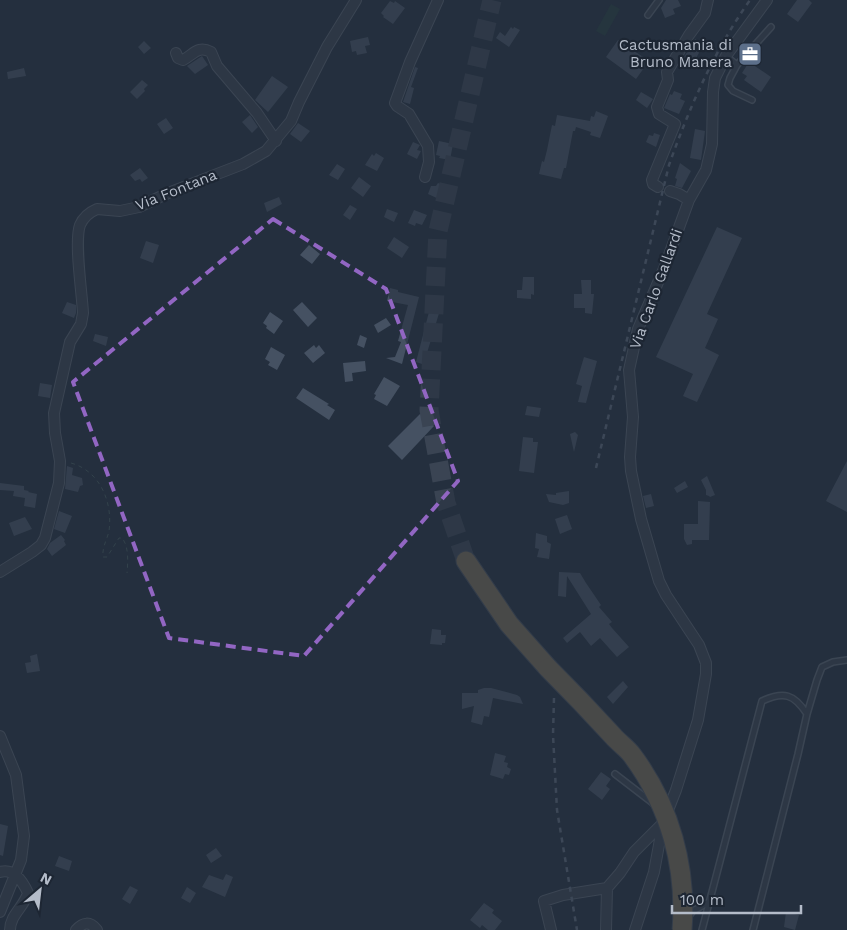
<svg xmlns="http://www.w3.org/2000/svg" width="847" height="930" font-family="'Work Sans',sans-serif">
<rect width="100%" height="100%" fill="#242f3e"/>
<path fill="#263c3f" d="M611 4 620 9 605 36 596 31Z"/>
<path fill="#455162" d="M666 0H678L681 6 673 9 675 14 665 18 661 8Z
M797 0H809L812 3 798 22 787 14Z
M390 1 394 3 395 1 405 8 393 24 383 17 384 16 381 13Z
M511 27 513 29 514 27 520 30 509 47 496 38 500 32 505 36Z
M368 37 370 45 365 46 367 53 357 55 356 51 352 52 350 41Z
M695 39 704 44 691 67 681 62Z
M618 40 649 61 636 79 606 57Z
M144 41 151 48 144 54 138 47Z
M202 56 208 65 195 74 187 66Z
M749 62 771 77 761 92 744 80 747 76 742 73Z
M415 67 418 68 411 87 414 88 410 104 403 102Z
M24 68 26 76 8 79 7 72Z
M272 76 288 87 268 112 255 100Z
M142 80 148 85 144 89 145 91 137 99 130 92Z
M674 91 682 94 680 99 685 101 679 114 664 108 670 94 672 95Z
M641 92 653 99 647 108 636 100Z
M596 111 608 116 600 138 590 135 591 132 576 127 575 131H573L566 168H564L561 179 539 174 542 161 544 162 547 150 552 125 555 126 557 115 590 121 591 116 594 117Z
M250 115 258 127 252 133 242 122Z
M166 118 173 128 164 134 157 124Z
M298 123 310 131 301 142 290 134Z
M695 129 705 131 701 160 690 158Z
M654 133 660 135 656 147 646 142 649 135 653 136Z
M439 141 453 144 450 160 439 158 440 156 436 155Z
M413 142 420 145 417 150 421 151 417 159 407 154Z
M376 153 384 158 377 171 365 165 372 154 374 156Z
M680 163 691 171 682 188 675 186 677 179 675 178Z
M337 164 345 169 338 180 329 175Z
M140 168 148 178 142 182 140 179 135 181 130 175Z
M359 177 371 186 363 197 351 188Z
M438 183 447 187 441 200 428 194 431 186H436Z
M279 197 282 204 267 212 264 203Z
M350 205 357 209 350 220 343 215Z
M387 209 398 213 394 222 384 217Z
M414 210 427 215 422 225 416 223 415 226 408 223Z
M717 227 742 238 707 314 718 319 705 348 719 355 697 402 683 396 693 374 656 357Z
M394 237 409 247 402 258 387 248Z
M146 241 159 245 153 263 140 258Z
M309 245 320 254 312 264 300 255Z
M523 277H534V295L531 294V299L517 298V290H522Z
M581 280H591V294H594L592 314 585 313V308H574V294H582Z
M390 288 398 290V292L419 297 402 364 386 358 395 357 401 342 398 341 408 305 387 301Z
M67 302 76 305V313L74 318 62 313Z
M302 302 317 318 308 327 293 310Z
M430 308 440 310 427 353 429 354 425 365 416 362Z
M270 312 283 321 274 334 266 328 267 326 263 323Z
M386 318 391 325 378 333 374 325Z
M95 334 108 337 106 346 93 341Z
M360 335 367 338 364 348 357 345Z
M314 345 316 348 319 345 325 353 313 363 304 353Z
M271 347 285 355 277 370 268 365 270 362 265 359Z
M584 357 597 361 586 403 578 402 582 386 576 384Z
M365 361 366 371 352 373 353 381 345 382 343 363Z
M384 377 400 386 387 406 374 399 376 395 374 394Z
M40 383 52 385 50 398 38 396Z
M303 388 329 404 327 405 335 410 329 420 296 398Z
M527 406 541 408 539 417 525 415Z
M421 413 434 426 402 460 388 446Z
M575 432 578 435 574 452 570 434Z
M523 437 533 438V442H538L534 473 519 471Z
M847 461V512L826 501Z
M67 466 73 468 72 475 82 478 83 485 80 486 78 492 65 489Z
M707 476 715 495 710 497 709 496 706 495V490L701 480Z
M685 481 688 487 677 493 674 488Z
M0 483 24 486V490L29 491 28 492 37 494 35 508 24 506 25 498 13 496 14 491 0 490Z
M569 491V503L563 505 549 502 546 494 556 495V493Z
M651 494 654 506 646 508 643 496Z
M698 501 710 502 709 540H692V544L687 545 684 539V524H698Z
M59 511 72 516 65 533 54 529Z
M567 515 572 529 560 534 555 519Z
M25 517 32 529 14 536 9 523Z
M536 533 547 536V542L551 544 549 559 537 557 539 549 535 548Z
M61 535 65 540 64 541 66 545 52 556 47 549 50 543Z
M559 572 580 573 586 583 601 605 599 607 612 622 609 624 612 628 629 647 617 657 600 638 591 646 580 632 567 643 563 638 591 614 567 576 566 597 558 596Z
M432 629 441 630V635H446L445 643H442V645L430 644Z
M37 654 40 671 27 673 25 663 31 662 30 656Z
M623 681 628 687 613 704 607 697Z
M484 688H491L517 695 520 697 523 704 493 698 489 717 484 716 482 725 471 722 474 706 462 709V693H478V690Z
M495 753 506 756 504 762 508 763 507 767 511 769 509 775 505 774 503 779 490 775Z
M601 772 611 779 606 786 610 789 602 800 588 789Z
M0 824 8 826 3 856 0 855Z
M216 848 222 856 211 863 206 855Z
M59 856 72 861 69 871 55 866Z
M226 874 233 877 225 897 202 887 209 875 223 880Z
M130 886 138 890 130 904 122 899Z
M187 887 196 893 190 903 181 898Z
M484 903 494 910 492 913 502 921 495 930H488L482 925 480 928 470 920Z
M786 912 799 915 795 930 784 927Z"/>
<g fill="none" stroke-linecap="round" stroke-linejoin="round">
<path stroke="#3a4453" stroke-width="19" stroke-dasharray="19 9" stroke-linecap="butt" d="M466 561 446 503 429 410 438 231 492 0"/>
<g stroke="#565f6c" stroke-width="8">
<path id="lane" d="M648 15 659 0
M726 56 737 65 771 27
M737 65 730 78 728 85 733 91 752 100
M807 714 817 680 822 667 833 662 847 660
M615 774 654 804
M688 917 693 911 709 902
M702 930 762 701C784 691 794 694 807 714L798 754 753 930"/>
</g>
<g stroke="#565f6c" stroke-width="12">
<path id="street" d="M176 53 178 58 183 60C194 54 198 45 211 52L217 66 257 113 276 141
M425 177 429 162 428 146 409 114 397 106 395 103 410 62 438 0
M658 187 653 184 652 180 675 124 659 114 657 107 668 80 667 72 689 35 705 13 708 0
M670 191 679 194 689 200
M0 572 32 552 41 545 45 538 59 483 60 461 55 433 54 413 70 342 81 324 83 313C82 292 74 242 80 225 83 218 90 212 97 209L120 211 139 207 168 193 243 164 266 151 291 121 299 102 327 47 356 0
M0 736 16 775 24 836 21 860 0 912
M0 872C14 868 23 882 28 893 24 907 10 915 10 930
M76 930C83 922 90 921 97 930
M551 930 544 901 563 895 607 888 620 873 634 852 663 823
M606 930 607 888
M635 930 654 872 663 823 676 790 698 720 706 674V663L699 645 666 595 659 581 641 519 631 471 630 457 633 417 629 370 638 329 665 266 689 200 706 170 712 144 713 92 715 78 726 56 767 0"/>
</g>
<g stroke="#434c59" stroke-width="21">
<path id="highway" d="M466 561 509 624 548 668"/>
</g>
<path stroke="#44595c" stroke-width="1" stroke-dasharray="4 4" stroke-linecap="butt" d="M71 463C100 471 113 502 109 531 107 540 102 547 103 557H107L119 538H122C129 546 128 563 127 573"/>
<use href="#lane" stroke="#38414e" stroke-width="5"/>
<use href="#street" stroke="#38414e" stroke-width="10"/>
<use href="#highway" stroke="#746855" stroke-width="19"/>
<path stroke="#5a6575" stroke-width="2.5" stroke-dasharray="5 5" stroke-linecap="butt" d="M596 468 669 165C690 106 714 51 750 0
M554 698 553 735 557 810 577 930"/>
<g stroke="#434c59" stroke-width="21" stroke-linecap="butt">
<path id="highway-bridge" d="M548 668C570 690 592 713 613 736 619 743 627 748 632 755 670 806 687 867 682 930"/>
</g>
<use href="#highway-bridge" stroke="#746855" stroke-width="19"/>
</g>
<path d="M0 0H847V930H0ZM273 219 386 289 458 481 304 656 169 638 73 382Z" fill="#242f3e" fill-opacity=".55" fill-rule="evenodd"/>
<path fill="none" stroke="#9266c3" stroke-width="4" stroke-dasharray="10 6" stroke-linejoin="round" d="M273 219 386 289 458 481 304 656 169 638 73 382Z"/>
<defs>
<g id="office-square" transform="scale(1.25)"><rect x="-9" y="-9" width="18" height="18" rx="4" fill="#5c6f8a" stroke="#1d2633"/><path d="M-6-3h4V-5.5h4V-3h4V5H-6ZM-1-4.5V-3h2v-1.5ZM-6 0V1H6V0Z" fill="#fff"/></g>
</defs>
<g fill-rule="evenodd">
<use href="#office-square" x="750" y="54"/>
</g>
<g text-anchor="middle" stroke-width="4.5" stroke-linejoin="round" paint-order="stroke">
<g font-size="15" fill="#b4bcc9" stroke="#1d2633" text-anchor="end">
<text x="732" y="50">Cactusmania di<tspan x="732" dy="17">Bruno Manera</tspan></text>
</g>
<g font-size="15" fill="#b4bcc9" stroke="#1d2633">
<text transform="translate(176 190) rotate(-22)" y="5">Via Fontana</text>
<text transform="translate(656 289) rotate(-70)" y="5">Via Carlo Gallardi</text>
</g>
</g>
<g transform="translate(40 890) rotate(28)" stroke="#1d2633" stroke-width="4" paint-order="stroke">
<path d="M0-4L9 19L0 12L-9 19Z" fill="#b4bcc9"/>
<text y="-8" font-size="14" font-weight="bold" text-anchor="middle" fill="#b4bcc9">N</text>
</g>
<path d="M672 905v8h129v-8" fill="none" stroke="#b4bcc9" stroke-width="2.5"/>
<text x="680" y="905" font-size="15" fill="#b4bcc9" stroke="#1d2633" stroke-width="4" paint-order="stroke">100 m</text>
</svg>
